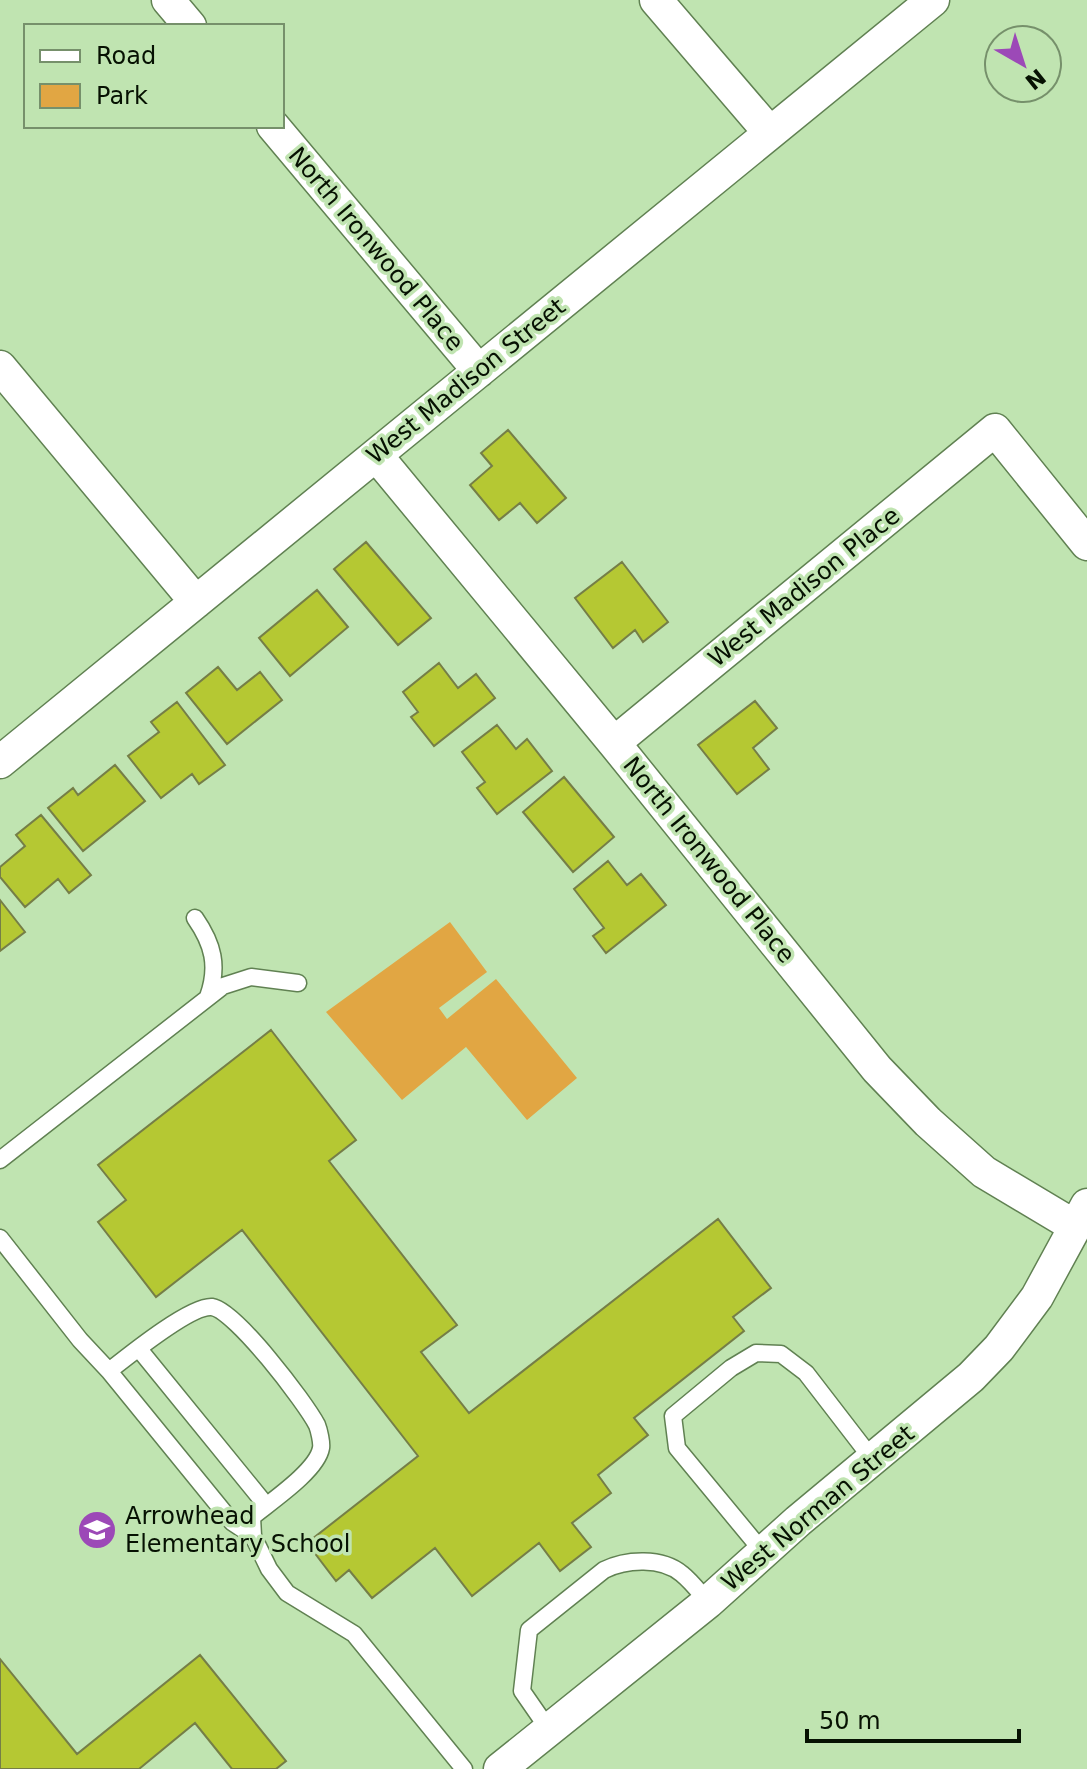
<svg xmlns="http://www.w3.org/2000/svg" width="1087" height="1769" font-family="'DejaVu Sans',sans-serif">
<rect width="100%" height="100%" fill="#c0e4b1"/>
<path fill="#e1a643" d="M450 922 487 972 439 1008 447 1019 496 979 577 1078 527 1120 466 1047 402 1100 326 1012Z"/>
<path fill="#b5c833" stroke="#757e47" stroke-width="2" d="M508 430 566 498 537 523 520 503 499 520 470 485 492 466 481 453Z
M366 542 431 618 398 645 334 569Z
M622 562 668 622 643 642 635 630 613 648 575 598Z
M317 590 348 627 290 676 259 638Z
M439 663 458 688 476 674 495 698 434 746 411 717 418 712 403 692Z
M218 667 237 690 260 672 282 700 227 744 186 693Z
M755 701 777 728 753 748 769 769 737 794 698 745Z
M177 702 225 765 199 784 192 774 161 798 128 756 159 732 151 722Z
M497 725 516 749 527 739 552 771 497 814 477 788 485 782 462 752Z
M115 765 145 801 83 851 48 808 73 788 78 795Z
M564 777 614 837 573 872 523 812Z
M41 815 91 875 69 893 58 879 25 907 0 877V867L25 846 16 835Z
M608 861 627 885 641 874 666 905 606 953 593 936 604 928 574 889Z
M0 900 25 932 0 951Z
M271 1030 356 1140 329 1161 457 1325 421 1352 469 1413 718 1219 771 1288 733 1317 744 1331 634 1418 648 1435 598 1475 611 1493 572 1523 591 1547 560 1571 539 1543 472 1596 435 1548 372 1598 349 1570 336 1581 307 1543 418 1456 242 1230 156 1297 98 1222 126 1200 98 1165Z
M200 1655 286 1761 276 1769H232L195 1723 139 1769H0V1659L77 1754Z"/>
<g fill="none" stroke-linecap="round" stroke-linejoin="round">
<g stroke="#608152" stroke-width="19">
<path id="service" d="M195 918C213 944 219 966 208 997
M0 1160 223 986 251 977 298 983
M0 1238 80 1340 109 1371C128 1356 191 1305 212 1307 235 1310 305 1402 317 1425 319 1430 322 1443 321 1448 317 1471 270 1502 252 1517L253 1536 269 1569 287 1593 354 1634 464 1769
M139 1349 266 1505
M109 1371 232 1522 253 1536
M763 1552 677 1448 673 1416 731 1368 756 1353 781 1354 806 1373 873 1460
M549 1730 522 1691 529 1630 604 1570C626 1559 662 1557 682 1574 692 1582 700 1593 708 1602"/>
</g>
<g stroke="#608152" stroke-width="35">
<path id="minor" d="M168 0 190 26
M656 0 770 133
M273 126 479 371
M0 367 196 602
M376 455 614 743 877 1069 928 1122 984 1172 1076 1227
M614 743 995 430 1087 544
M0 762 933 0
M500 1769 708 1602 798 1521 971 1377 999 1348 1037 1297 1087 1205"/>
</g>
<use href="#service" stroke="#fff" stroke-width="16"/>
<use href="#minor" stroke="#fff" stroke-width="32"/>
</g>
<defs>
<g id="school-disc" transform="scale(2)"><circle r="9.5" fill="#9c49b7" stroke="#c0e4b1"/><path d="M0-5L7-2L0 1L-7-2ZM-4 1L0 2.5L4 1V4Q0 6-4 4Z" fill="#fff"/></g>
</defs>
<g fill-rule="evenodd">
<use href="#school-disc" x="97" y="1530"/>
</g>
<g text-anchor="middle" stroke-width="7" stroke-linejoin="round" paint-order="stroke">
<g font-size="24" fill="#061102" stroke="#c0e4b1">
<text transform="translate(376 249) rotate(50)" y="8">North Ironwood Place</text>
<text transform="translate(466 381) rotate(-39)" y="8">West Madison Street</text>
<text transform="translate(804 587) rotate(-39)" y="8">West Madison Place</text>
<text transform="translate(709 860) rotate(51)" y="8">North Ironwood Place</text>
<text transform="translate(818 1508) rotate(-40)" y="8">West Norman Street</text>
</g>
<g font-size="24" fill="#061102" stroke="#c0e4b1" text-anchor="start">
<text x="125" y="1524">Arrowhead<tspan x="125" dy="28">Elementary School</tspan></text>
</g>
</g>
<rect x="24" y="24" width="260" height="104" fill="#c0e4b1" stroke="#76906b" stroke-width="2"/>
<rect x="40" y="50" width="40" height="12" fill="#ffffff" stroke="#76906b" stroke-width="2"/>
<text x="96" y="64" font-size="24" fill="#061102">Road</text>
<rect x="40" y="84" width="40" height="24" fill="#e1a643" stroke="#76906b" stroke-width="2"/>
<text x="96" y="104" font-size="24" fill="#061102">Park</text>
<g transform="translate(1023 64) rotate(141)"><circle r="38" fill="#c0e4b1" stroke="#76906b" stroke-width="2"/>
<path d="M0-6L14 30L0 20L-14 30Z" fill="#9c49b7"/>
<text y="-12" font-size="22" font-weight="bold" text-anchor="middle" fill="#061102">N</text>
</g>
<path d="M807 1729v12h212v-12" fill="none" stroke="#061102" stroke-width="4"/>
<text x="819" y="1729" font-size="24" fill="#061102" stroke="#c0e4b1" stroke-width="6" paint-order="stroke">50 m</text>
</svg>
